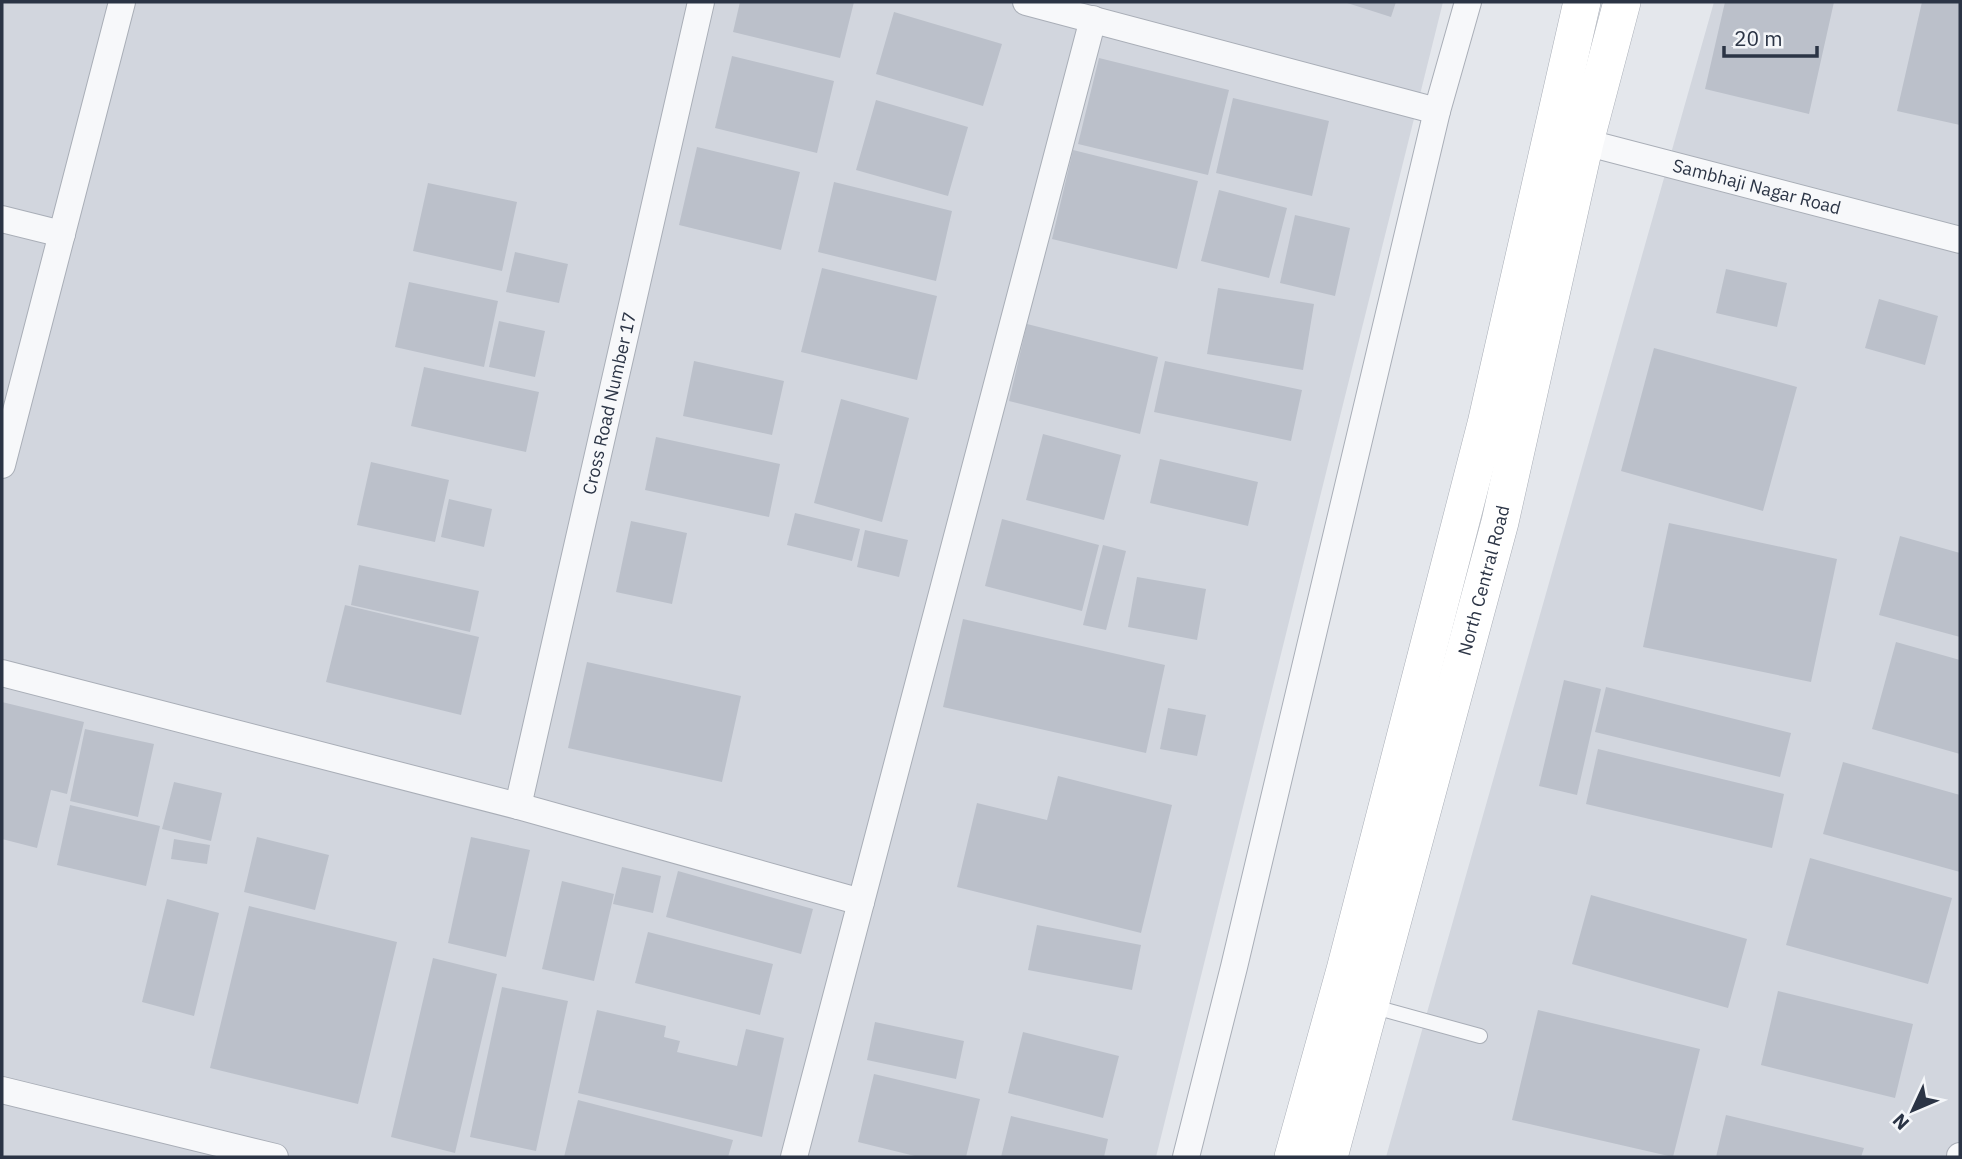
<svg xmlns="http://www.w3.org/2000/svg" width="1962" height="1159" font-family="'IBM Plex Sans',sans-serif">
<rect width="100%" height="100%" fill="#e4e7ec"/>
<path fill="#d2d6de" d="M2 2H1443L1156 1157H2Z
M1714 2H1960V1157H1386Z"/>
<path fill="#bbc0ca" d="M740 2H854L840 58 733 32Z
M1344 2H1396L1391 17Z
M1725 2H1834L1809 114 1705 89Z
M1922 2H1960V125L1897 111Z
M894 12 1002 44 983 106 876 74Z
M732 56 834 81 817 153 715 128Z
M1099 58 1229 90 1208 175 1078 144Z
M1233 98 1329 121 1312 196 1216 173Z
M876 100 968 127 948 196 856 170Z
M697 147 800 172 781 250 679 225Z
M1073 150 1198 181 1177 269 1052 239Z
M834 182 952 211 936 281 818 252Z
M428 183 517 202 502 271 413 251Z
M1219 190 1287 208 1269 278 1201 261Z
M1295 215 1350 228 1335 296 1280 283Z
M515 252 568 264 559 303 506 292Z
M822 268 937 296 917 380 801 352Z
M1726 269 1787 283 1777 327 1716 313Z
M409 282 498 301 484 367 395 347Z
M1218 288 1314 304 1303 370 1207 354Z
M1879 299 1938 316 1925 365 1865 348Z
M499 321 545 331 535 377 489 367Z
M1027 324 1158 357 1140 434 1009 401Z
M1654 348 1797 387 1763 511 1621 471Z
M694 361 784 381 772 435 683 416Z
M1165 361 1302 390 1291 441 1154 412Z
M424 367 539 392 526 452 411 426Z
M841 399 909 418 882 522 814 503Z
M1043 434 1121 455 1104 520 1026 500Z
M656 437 780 464 769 517 645 490Z
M1160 459 1258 482 1248 526 1150 503Z
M371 462 449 480 435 542 357 525Z
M449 499 492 509 484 547 441 537Z
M795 513 860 529 852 561 787 545Z
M1002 519 1099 545 1082 611 985 586Z
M631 521 687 533 672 604 616 592Z
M1669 523 1837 559 1811 682 1643 647Z
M865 530 908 540 899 577 857 567Z
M1900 536 1960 553V637L1879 615Z
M1103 545 1126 551 1106 630 1083 625Z
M359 565 479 591 470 632 351 605Z
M1137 577 1206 589 1197 640 1128 627Z
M345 605 479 637 461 715 326 682Z
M963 619 1165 665 1146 753 943 707Z
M1896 642 1960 660V754L1872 729Z
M587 662 741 696 722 782 568 748Z
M1564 680 1601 689 1577 795 1539 786Z
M1606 687 1791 733 1780 777 1595 732Z
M2 702 84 722 67 794 51 790 37 848 2 839Z
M1168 708 1206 715 1197 756 1160 749Z
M85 729 154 744 138 817 70 801Z
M1598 749 1784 794 1772 848 1586 804Z
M1843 762 1960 795V872L1823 834Z
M1058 776 1172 805 1141 933 957 887 977 803 1047 820Z
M174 782 222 793 211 841 162 829Z
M70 805 160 826 146 886 57 865Z
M257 837 329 855 315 910 244 892Z
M471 837 530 850 506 957 448 943Z
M174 839 210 845 207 864 171 859Z
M1810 858 1952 898 1928 984 1786 945Z
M622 867 661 876 653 913 613 904Z
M678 871 813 909 801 954 666 917Z
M562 881 614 894 594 981 542 969Z
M1591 895 1747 939 1728 1008 1572 964Z
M167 899 219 913 194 1016 142 1002Z
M249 906 397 942 358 1104 210 1068Z
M1037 925 1141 945 1132 990 1028 970Z
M648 932 773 964 760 1015 635 983Z
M433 958 497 974 455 1153 391 1137Z
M502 987 568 1001 536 1151 470 1137Z
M1778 991 1913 1024 1895 1098 1761 1065Z
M597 1010 666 1026 664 1037 680 1041 677 1052 737 1066 746 1029 784 1038 762 1137 578 1093Z
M1538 1010 1700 1049 1673 1157 1512 1120Z
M875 1022 964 1041 956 1079 867 1060Z
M1023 1032 1119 1056 1103 1118 1008 1093Z
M874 1074 980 1099 966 1157H919L858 1142Z
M578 1100 733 1140 728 1157H564Z
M1726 1115 1864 1148 1861 1157H1716Z
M1011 1116 1108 1139 1104 1157H1001Z"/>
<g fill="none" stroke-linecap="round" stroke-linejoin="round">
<g stroke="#a9aeb7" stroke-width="16">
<path id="lane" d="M1371 1006 1480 1036"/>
</g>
<g stroke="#a9aeb7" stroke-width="28">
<g id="street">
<path d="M1026 2 1437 111"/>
<path id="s1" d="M1569 138 1960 240"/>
<path d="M2 219 62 234"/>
<path d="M2 465 122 2"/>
<path d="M2 673 518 806 861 902"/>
<path id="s2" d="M518 806 701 2"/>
<path d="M2 1090 275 1157"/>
<path d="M794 1157 1093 19"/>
<path d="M1186 1157 1234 967 1437 111 1468 2"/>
<path d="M1960 1157V1156"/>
</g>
</g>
<g stroke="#a9aeb7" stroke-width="38">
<g id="secondary">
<path d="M1293 1157 1345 970 1486 424 1582 2"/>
<path id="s3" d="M1329 1157 1500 522 1585 142 1622 2"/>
</g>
</g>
<use href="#lane" stroke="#f7f8fa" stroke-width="14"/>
<use href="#street" stroke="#f7f8fa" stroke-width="26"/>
<use href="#secondary" stroke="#fff" stroke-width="37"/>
</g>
<g text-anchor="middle" stroke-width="6" stroke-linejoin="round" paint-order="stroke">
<g font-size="18" fill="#2b3445" stroke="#f4f6f9">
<text dy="6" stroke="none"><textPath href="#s1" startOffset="194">Sambhaji Nagar Road</textPath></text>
<text dy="6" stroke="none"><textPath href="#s2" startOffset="413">Cross Road Number 17</textPath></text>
<text dy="6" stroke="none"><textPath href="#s3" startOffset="597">North Central Road</textPath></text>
</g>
</g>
<rect width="1962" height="1159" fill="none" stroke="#2b3445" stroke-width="7"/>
<g transform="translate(1913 1110) rotate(226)" stroke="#f4f6f9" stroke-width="5" paint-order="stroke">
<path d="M0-5L12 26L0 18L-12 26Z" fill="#2b3445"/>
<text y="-10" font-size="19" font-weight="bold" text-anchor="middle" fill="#2b3445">N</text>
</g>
<path d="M1724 46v10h93v-10" fill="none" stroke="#2b3445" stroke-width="3.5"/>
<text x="1734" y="46" font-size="21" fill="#2b3445" stroke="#f4f6f9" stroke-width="5" paint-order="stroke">20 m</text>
</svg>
